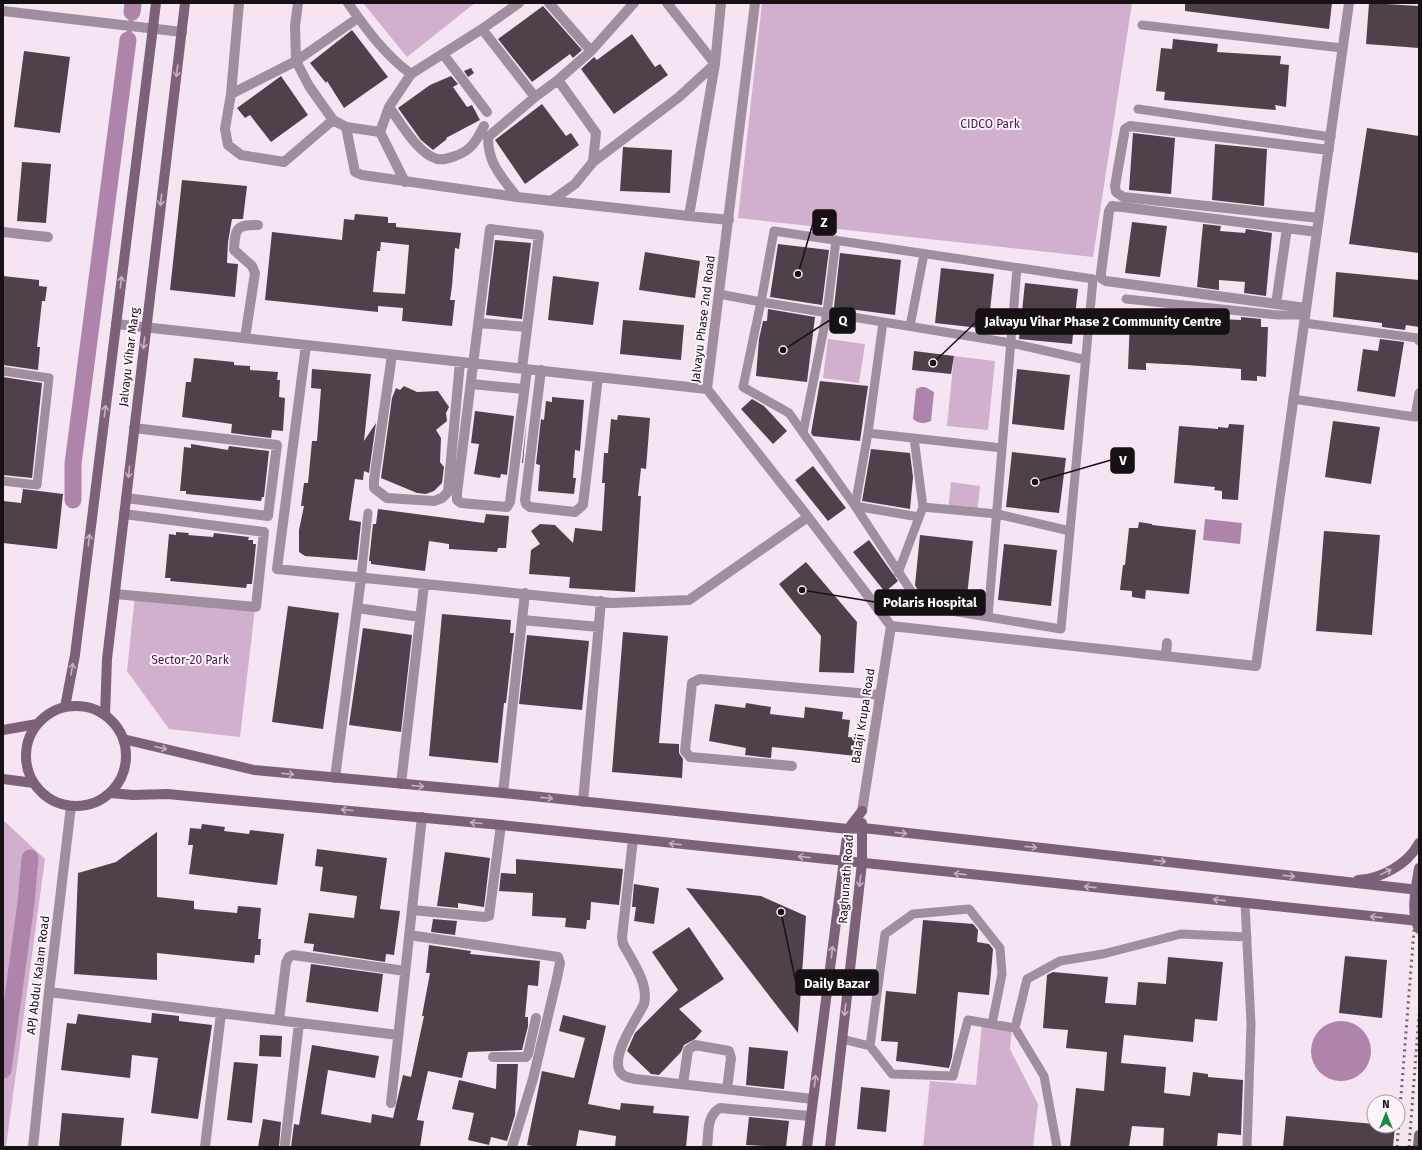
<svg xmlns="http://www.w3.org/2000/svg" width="1422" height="1150" font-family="'Fira Sans',sans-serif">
<rect width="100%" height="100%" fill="#f5e5f3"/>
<path fill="#d1b0cd" d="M363 3H475L407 57Z
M762 3H1132L1093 257 738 218Z
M828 339 865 344 859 383 823 378Z
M954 356 995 361 988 430 947 426Z
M951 482 980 486 977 515 948 511Z
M135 595 255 608 240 737 169 729 127 671Z
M3 820 45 859 6 1147H3Z
M982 1024 1012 1027 1010 1049 1038 1104 1033 1147H923L930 1081 976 1085Z"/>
<path fill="#ae84aa" d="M921 387H925L934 392 931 421C924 424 919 424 913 419L916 389Z
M1205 519 1242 523 1240 544 1203 540Z
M1311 1051a30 30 0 1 1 60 0a30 30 0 1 1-60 0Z"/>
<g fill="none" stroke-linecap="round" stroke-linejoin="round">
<path stroke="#ae84aa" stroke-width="5" d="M128 40 132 12"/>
<path stroke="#ae84aa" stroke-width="17" d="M132 12 133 3
M73 500V464L128 40
M3 1070 26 903 30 858"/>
</g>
<path fill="#4e414c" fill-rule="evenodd" d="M1185 3H1332L1329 29 1185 11Z
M1369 3 1419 6V48L1366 44Z
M543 6 582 50 573 58 570 54 532 82 498 39Z
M352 30 388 77 344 108 327 81 326 83 310 63Z
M632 34 655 67 660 64 668 75 614 114 581 69 594 57 597 60Z
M1173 39 1218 44 1217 52 1281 56 1280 64 1289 65 1286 107 1275 105 1276 110 1164 100 1165 92 1156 91 1161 48 1172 49Z
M24 51 70 57 60 133 14 127Z
M471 68 474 73 468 77 464 71Z
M281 76 308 115 271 142 250 115 245 118 237 108Z
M451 76 458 84 453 87 467 107 472 105 480 120 446 138 447 139 433 150 421 140 398 108 430 85Z
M542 104 566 136 571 133 579 145 525 184 495 140Z
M1367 128 1419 136V253L1349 244Z
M1133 133 1175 138 1171 194 1129 190Z
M1215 144 1267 149 1264 206 1212 200Z
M623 147 672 150 670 193 620 191Z
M22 162 51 164 46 223 17 221Z
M182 180 247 186 243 219H232L228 242 227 263 238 264 235 297 170 290Z
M355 214 388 217V223H396V227L461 233 459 249 455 248 452 286 450 300H455L452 326 402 321 403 308 378 306V312L265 300 272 232 342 240 344 219 354 220ZM381 242 409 245 405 294 373 292 377 251H380Z
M1132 222 1167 226 1160 277 1125 273Z
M1203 224 1221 226 1220 231 1245 233 1246 229 1272 233 1266 296 1244 293 1245 282 1219 280V290L1197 287Z
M495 240 531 243 522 319 486 315Z
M778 244 829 250 822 305 770 297Z
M645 252 700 261 695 298 639 290Z
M840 253 901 260 895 315 834 307Z
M941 268 994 274 988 329 935 323Z
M1336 272 1419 280V327L1406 325 1405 330 1382 327V323L1333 317Z
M3 276 39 280V286L47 287 45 301H42L37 347H40L38 370 3 365Z
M553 276 599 282 593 325 548 320Z
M1025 283 1078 289 1072 344 1019 339Z
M768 309 815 317 807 382 756 376 759 339 763 321H767Z
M1137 309 1157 310V325L1212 328V322H1220V319L1241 320V317L1261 319V327H1268L1266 377 1257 376V381L1241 380V369L1186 365 1146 363V370L1128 369 1130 318 1136 319Z
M623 320 684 325 681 360 620 354Z
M1380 339 1404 342 1395 397 1357 391 1363 349 1378 351Z
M914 351 954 356 951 374 912 370Z
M194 358 234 362V365L250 366V370L278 372 277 380H280L279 397 285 398 283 431 272 430 271 438 231 433 232 424 182 417 186 382H191Z
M312 369 371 374 364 441 376 423 369 473 364 471 363 480 355 479 349 520 361 522 357 560 305 556 299 552V530L304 506H301L304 483H308L312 441H317L321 389 311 388Z
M1017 369 1070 375 1064 430 1012 424Z
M3 377 42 383 32 478 3 475Z
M820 381 868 386 860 441 813 436 811 433Z
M404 386 417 392 438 391 449 407 446 413 447 421 436 430 441 438 440 462 444 467 442 483 434 491 426 494 417 493 381 478 392 398 396 388 400 390Z
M552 397 584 400 580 451 575 450 573 478H576L574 494 538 491 540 465 536 464 541 419 544 420 546 401 552 402Z
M752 399 764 406 787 431 773 444 741 409Z
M475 411 514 416 507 475 501 474 500 478 474 474 479 444 471 443Z
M618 415 650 418 646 469 641 468 638 496H641L635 592 569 588 570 577 529 574 531 550 540 544 531 531 540 524 555 525 573 543 575 528 602 531 605 483H602L604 453H608L611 419 617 420Z
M527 417 523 463H522Z
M1333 421 1380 427 1371 484 1325 477Z
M1229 424 1244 425 1238 500 1222 499V491L1214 490 1215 487 1174 483 1179 426 1218 429V427L1228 428Z
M191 444 228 450 229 446 269 451 264 497H262L261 501 186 494V491H180L184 447 191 448Z
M871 449 910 453 913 477 910 509 862 501Z
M1012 452 1066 458 1059 513 1006 507Z
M813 466 846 508 828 521 795 480Z
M23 489 63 494 57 549 3 543V501L21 503Z
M378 509 484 523 486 514 509 516 506 548H498L497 552 449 549V544L429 541 425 571 371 564V561H369L373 524H376Z
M1139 522 1152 524V525L1196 530 1189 594 1146 590 1145 599 1132 597V591L1120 590 1123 565H1125L1129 528H1138Z
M1324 531 1380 535 1372 635 1316 631Z
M176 532 189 533 188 535 213 537 214 533 249 537 248 540H253V544H256L252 584H247L246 588 170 581 171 578H165L169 534 176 535Z
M920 535 973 541 967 596 918 591 915 585Z
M869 540 898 581 885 592 853 552Z
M1004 544 1057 550 1051 606 998 600Z
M806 562 857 622 854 673 819 672 821 636 779 584Z
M288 606 339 613 323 729 272 722Z
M442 614 511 620 510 633H514L506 703H504L498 763 429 756Z
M363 628 412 635 401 732 349 725Z
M623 632 668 636 659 743 679 744V753L683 759 682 778 612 772Z
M527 635 589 641 582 710 519 704Z
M746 703 771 707 770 714 804 718 805 707 843 712 842 719 850 720 848 737 858 738 856 756 772 747 771 758 745 755 746 748 709 741 715 704 745 708Z
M202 824 225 827 224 831 249 834 250 830 284 834 277 885 189 874 193 845H188L190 828 201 829Z
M157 832V897L194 901V909L237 913 238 906 261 908 258 939H261L260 955H255L254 963 157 953V980L74 974 78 873 116 862Z
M317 849 387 858 380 909 400 911 394 955 386 954 385 962 313 951 314 944 304 943 309 913 354 918 357 896 320 891 323 867 315 866Z
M445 852 490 858 484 907 458 903V908L437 906Z
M516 859 623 869 619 905 591 902 590 920H587L586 929 565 927 566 918 532 916 533 893 499 891 501 873 516 874Z
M634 884 659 888 654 924 634 921 636 907H632Z
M686 888 761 896 806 916 798 1033Z
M433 919 457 921 455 935 431 932Z
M923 920 973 924 978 930 977 942 989 944 993 949 989 995 958 992 952 1057 949 1068 896 1061 898 1042 881 1041 886 991 916 994Z
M689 927 724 979 679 1009 702 1031 695 1039 684 1045 681 1052 659 1075 651 1074 627 1051 635 1033 678 990 652 952Z
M429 945 471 951 470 954 540 961 538 986 528 985 525 1017H528V1026L522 1050 468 1052 462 1078 428 1071 417 1120 424 1121 420 1147H291L294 1124 299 1125 312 1045 379 1056 375 1078 328 1070 321 1114 371 1123 372 1114 393 1118 403 1075 411 1077 424 1016H422L430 973H426Z
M1345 956 1387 960 1382 1018 1339 1013Z
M1168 957 1223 962 1217 1021 1195 1019 1193 1042 1124 1035 1121 1063 1166 1067 1164 1093 1190 1096 1193 1072 1208 1074V1077L1243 1080 1241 1135 1218 1133 1217 1147H1163L1164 1128 1132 1126 1129 1147H1070L1076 1088 1104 1091 1107 1052 1066 1048 1068 1030 1043 1028 1047 975 1053 972 1108 977 1105 1003 1136 1005 1138 982 1166 984Z
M311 964 383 974 378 1012 306 1002Z
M152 1013 179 1016V1021L212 1025 198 1119 151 1113 158 1058 132 1055 130 1078 61 1070 67 1023 76 1024 78 1014 151 1023Z
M563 1015 606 1026 588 1104 620 1110 621 1103 654 1106 653 1113 689 1116 686 1147H615L616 1136 579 1130 576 1147H537L527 1145 542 1071 574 1078 585 1038 559 1031Z
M260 1035 282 1036 281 1057 259 1056Z
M749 1047 788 1051 784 1089 746 1085Z
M234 1062 258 1064 252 1123 227 1120Z
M497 1064H518L515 1115 507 1141 491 1137 489 1145 468 1140 474 1113 452 1109 459 1080 496 1089Z
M861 1087 890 1090 886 1132 857 1129Z
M62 1113 124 1118 121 1147H59Z
M1286 1116 1374 1124V1126H1395L1393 1147H1283Z
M749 1117 789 1121 786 1147 746 1145Z
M263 1119 281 1122 279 1147H258Z"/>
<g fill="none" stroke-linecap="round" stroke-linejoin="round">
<path stroke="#a08d9e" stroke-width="9" d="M1142 25 1342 48
M1138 109 1331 137
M719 294 761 302 774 231 1093 279 1061 629 921 606 855 506 789 413 743 387 761 302 1011 343 1086 360
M1126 299 1278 315H1305
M883 322 868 433 855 506 919 517
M1304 323 1417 338 1419 341
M910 326 924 254
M3 371 49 378 37 485 3 481
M1293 399 1415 417 1419 393
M803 433 827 313 836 240
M868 433 1002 448
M914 438 923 507
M898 573 923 507 997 514 1070 531
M361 578 368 513
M988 617 1017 268
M1245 903 1251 1024 1247 1147
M1015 1028 1044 1076 1057 1147
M842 1039 870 1046 892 1074 953 1076 968 1020 1015 1028 1027 979 1060 961 1103 954 1181 934 1247 937
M870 1046 885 934 913 914 969 909 1000 948 1002 974 992 1024"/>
<path stroke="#a08d9e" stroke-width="10" d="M239 3 231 94 225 129 228 145 241 155 284 162 333 120
M298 3 295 26 296 61 309 86 333 120 346 127 380 132
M348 3C366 29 385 55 411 74L482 29 519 3
M549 3 591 51
M755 3 707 389 808 517 891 626
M3 11 182 32
M482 29 535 97
M443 54 487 112
M231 94 296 61 358 18
M389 107C400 122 418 154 437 159 442 160 450 158 455 156 471 151 477 140 484 126
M346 127 355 172 362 175 517 197 689 216 715 64 721 3
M593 162 679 97 715 64 667 3
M405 182 380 132 389 107 411 74
M517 197C501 176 488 164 488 137L535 97 558 80 591 51 634 3
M551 201 575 184 593 162 596 133 558 80
M689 216 729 220
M1319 218 1123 197 1116 192 1115 186 1125 129 1130 126 1329 150
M3 232 48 237
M1276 304 1287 228
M1306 308 1106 281 1101 278V273L1109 211 1112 206 1122 207 1317 232
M479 323 527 327
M116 324 707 389
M245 338 255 273 252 266 234 250C235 229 236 224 258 225
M306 345 277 569 612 603 689 600 808 517
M392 355 374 480V488L387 498 434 501 442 498 448 492 460 362
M522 368 539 235 490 229 457 493V500L461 503 507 507 510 502 527 369
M541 370 525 500 526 504 530 507 575 512 583 505 598 377
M471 384 524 389
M126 498 268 516 277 445 134 428
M115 594 256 607 264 532 124 514
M357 608 420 617
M522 620 599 627
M891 626 1256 666 1349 3
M1166 656 1167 643
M792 766 690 757 685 751 692 683 700 679 880 695
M335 778 361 578
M401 784 424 585
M503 793 525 593
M583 802 601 601
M862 811 891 626
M633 839 622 937 623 944C633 962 649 984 644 1004 637 1019 606 1061 623 1075 627 1078 632 1078 635 1079L813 1099
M412 910 485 917 489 916 501 825
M409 935 558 957 560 963 557 978 533 1079 512 1147
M49 992 398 1035
M279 1020 286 963 289 957 293 955 405 971
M493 1057H526L528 1054 536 1018
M683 1084 688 1050 695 1045 729 1051 731 1058 727 1089
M391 1103 422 817
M285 1144 299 1023
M33 1147 49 992 71 806
M205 1147 221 1013
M707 1147C709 1133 706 1116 720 1108L810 1116"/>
<path stroke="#7c6179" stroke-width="10" d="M26 756a50 50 0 1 1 100 0a50 50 0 1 1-100 0Z
M65 707 75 655 156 3
M105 715 107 659 185 3
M3 730 37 724
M123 739 254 770 503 793 848 829 863 828 1419 890
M3 779 34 783
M110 793 133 795 167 794 501 825 1419 921
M1419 868C1416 887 1410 912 1419 929
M1358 880C1381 879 1408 864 1419 843
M807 1147 848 829 862 811
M830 1147 862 863V823
M1418 1147 1419 1135"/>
<path stroke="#6c626a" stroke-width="3" stroke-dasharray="2 4" stroke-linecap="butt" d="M1397 1147 1419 866
M1409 1147 1419 1014"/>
</g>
<defs><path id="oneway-shaft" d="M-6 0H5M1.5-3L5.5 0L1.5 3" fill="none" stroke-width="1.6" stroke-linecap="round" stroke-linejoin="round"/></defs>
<g stroke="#c4b2c2">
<use href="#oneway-shaft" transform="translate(177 71) rotate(97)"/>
<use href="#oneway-shaft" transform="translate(161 200) rotate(97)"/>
<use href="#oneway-shaft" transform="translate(121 282) rotate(-83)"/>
<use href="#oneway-shaft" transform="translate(144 343) rotate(97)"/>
<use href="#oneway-shaft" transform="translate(105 411) rotate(-83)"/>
<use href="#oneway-shaft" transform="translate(129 472) rotate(96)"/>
<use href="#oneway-shaft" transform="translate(89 540) rotate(-83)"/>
<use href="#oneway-shaft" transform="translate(72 669) rotate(-80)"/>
<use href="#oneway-shaft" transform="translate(161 748) rotate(14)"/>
<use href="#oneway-shaft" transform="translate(288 774) rotate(6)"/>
<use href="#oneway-shaft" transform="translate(418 786) rotate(5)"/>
<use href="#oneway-shaft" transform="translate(547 798) rotate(6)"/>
<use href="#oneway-shaft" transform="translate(347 810) rotate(-175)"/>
<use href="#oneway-shaft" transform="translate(476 823) rotate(-175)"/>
<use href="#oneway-shaft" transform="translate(901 833) rotate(6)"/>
<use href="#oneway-shaft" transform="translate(675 844) rotate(-174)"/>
<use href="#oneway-shaft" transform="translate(1031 847) rotate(6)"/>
<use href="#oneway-shaft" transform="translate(804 857) rotate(-174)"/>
<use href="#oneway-shaft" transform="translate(1160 861) rotate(6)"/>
<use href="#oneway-shaft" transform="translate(1386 872) rotate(-26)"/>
<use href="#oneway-shaft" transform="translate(960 874) rotate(-174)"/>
<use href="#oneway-shaft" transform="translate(1289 876) rotate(6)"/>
<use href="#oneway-shaft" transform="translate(860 881) rotate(97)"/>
<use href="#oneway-shaft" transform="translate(1090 887) rotate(-174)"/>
<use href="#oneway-shaft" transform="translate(1219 900) rotate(-174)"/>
<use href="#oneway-shaft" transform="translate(1376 917) rotate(-174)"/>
<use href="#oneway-shaft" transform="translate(832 952) rotate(-83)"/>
<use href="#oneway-shaft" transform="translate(845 1010) rotate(97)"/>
<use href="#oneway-shaft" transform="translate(815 1081) rotate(-83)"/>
</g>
<g text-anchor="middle" stroke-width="4" stroke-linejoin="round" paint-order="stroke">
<g font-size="12" fill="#4c194a" stroke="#fef4fd">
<text x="990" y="128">CIDCO Park</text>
<text x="190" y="664">Sector-20 Park</text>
</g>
<g font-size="12" fill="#171116" stroke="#fef4fd">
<text transform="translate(703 319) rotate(-83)" y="4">Jalvayu Phase 2nd Road</text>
<text transform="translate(129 357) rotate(-83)" y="4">Jalvayu Vihar Marg</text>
<text transform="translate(863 716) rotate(-81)" y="4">Balaji Krupa Road</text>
<text transform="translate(846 879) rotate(-86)" y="4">Raghunath Road</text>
<text transform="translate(38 975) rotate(-83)" y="4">APJ Abdul Kalam Road</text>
</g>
</g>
<path fill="none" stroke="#171116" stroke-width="1.5" d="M798 274L813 223M783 350L830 320M933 363L976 322M1035 482L1111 460M802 590L875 602M781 912L796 983"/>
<g fill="#171116" stroke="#fef4fd" stroke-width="1.5">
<circle cx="798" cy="274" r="4"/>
<circle cx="783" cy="350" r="4"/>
<circle cx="933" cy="363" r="4"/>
<circle cx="1035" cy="482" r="4"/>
<circle cx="802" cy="590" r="4"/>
<circle cx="781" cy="912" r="4"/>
</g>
<g fill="#171116" stroke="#171116" stroke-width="1.5">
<rect x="813" y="210" width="23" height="25" rx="4"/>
<rect x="830" y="308" width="25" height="25" rx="4"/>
<rect x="976" y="309" width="253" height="25" rx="4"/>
<rect x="1111" y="448" width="23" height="25" rx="4"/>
<rect x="875" y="590" width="110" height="25" rx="4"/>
<rect x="796" y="970" width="82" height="25" rx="4"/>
</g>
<g font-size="13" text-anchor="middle" font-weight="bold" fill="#fff">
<text x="824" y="227">Z</text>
<text x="843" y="325">Q</text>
<text x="1103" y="326">Jalvayu Vihar Phase 2 Community Centre</text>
<text x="1123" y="465">V</text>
<text x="930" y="607">Polaris Hospital</text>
<text x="837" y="988">Daily Bazar</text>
</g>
<rect width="1422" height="1150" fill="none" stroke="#171116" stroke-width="8"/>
<g transform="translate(1386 1114)"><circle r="19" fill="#fef4fd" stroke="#a299a1"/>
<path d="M0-3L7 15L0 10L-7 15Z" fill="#1a8a42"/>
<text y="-6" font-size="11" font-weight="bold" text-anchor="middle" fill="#171116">N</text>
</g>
</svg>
